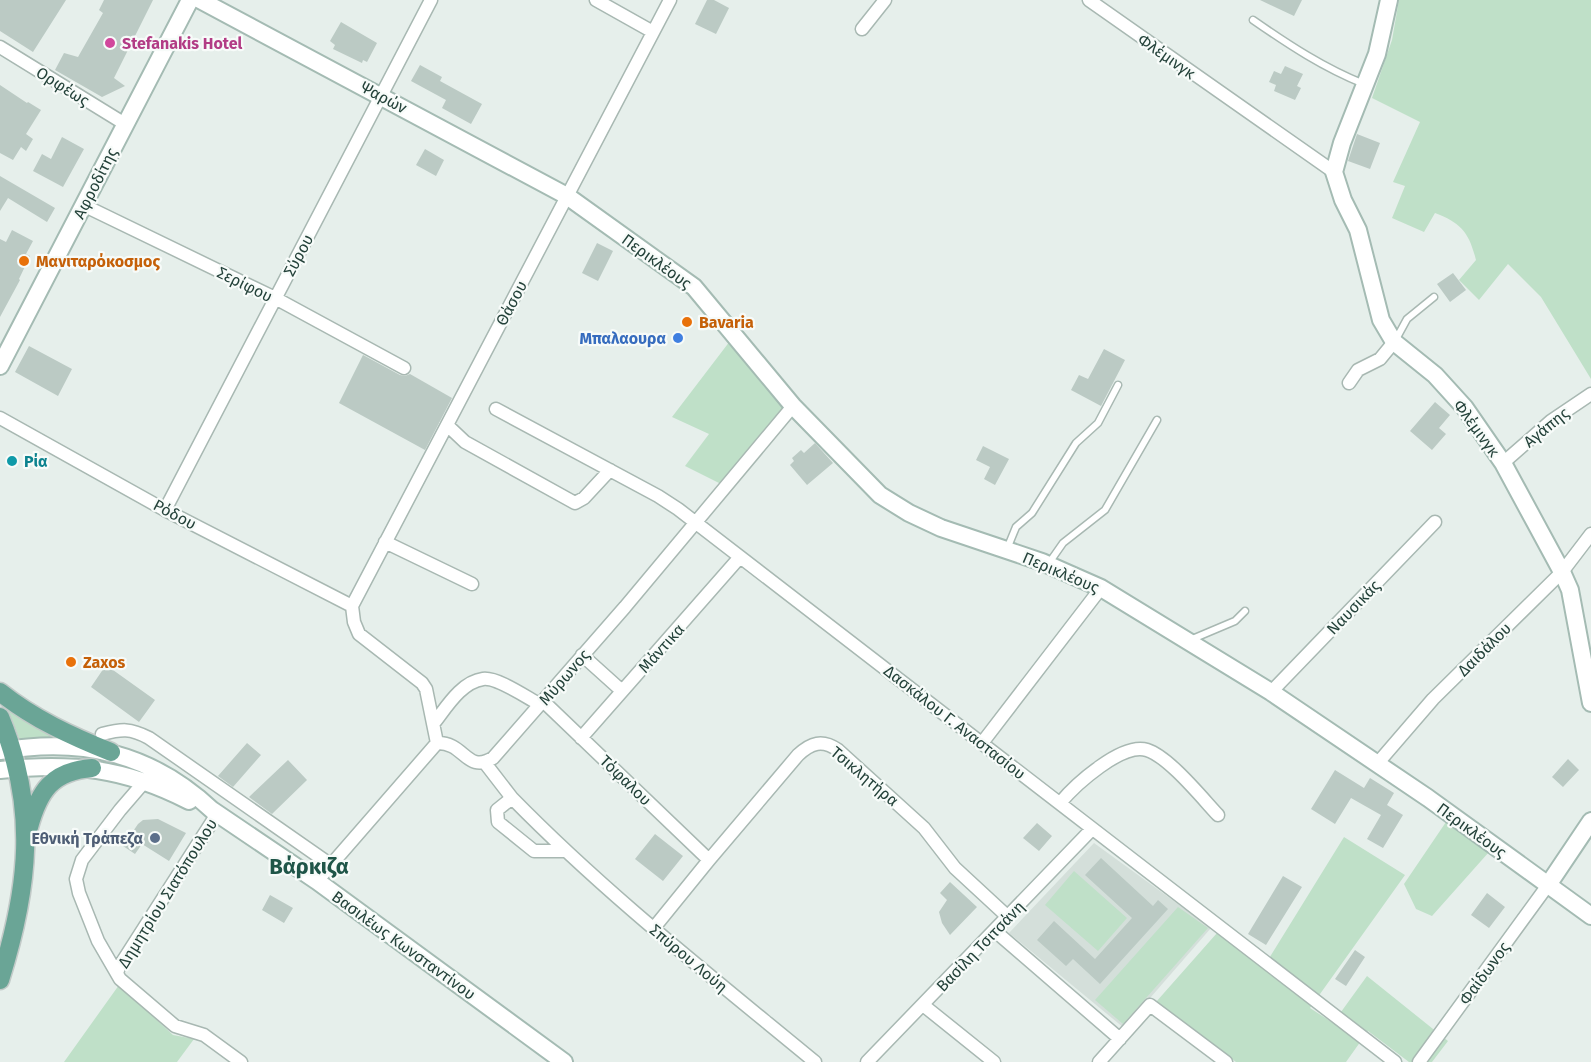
<svg xmlns="http://www.w3.org/2000/svg" width="1591" height="1062" font-family="'Fira Sans',sans-serif">
<rect width="100%" height="100%" fill="#e6efeb"/>
<path fill="#d4dfda" d="M1094 843 1211 928 1124 1028 1009 933Z"/>
<path fill="#bfe0c8" d="M1399 0H1591V379L1541 297 1508 264 1479 300 1459 280 1476 260C1469 232 1461 223 1435 213L1424 232 1392 218 1405 186 1393 182 1420 122 1372 98 1392 40Z
M730 341 791 412 725 486 685 466 709 434 672 417Z
M7 707 40 730 62 741H20Z
M1446 822 1489 852 1432 916 1416 909 1404 884Z
M1344 837 1405 875 1310 1008 1333 1023 1367 976 1448 1041 1432 1062H1409L1368 1031 1346 1062H1236L1156 1002 1217 933 1263 968Z
M1074 871 1127 918 1098 951 1045 905Z
M1178 907 1208 928 1123 1024 1095 1000Z
M119 985 173 1035 194 1039 177 1062H64Z"/>
<path fill="#bbcac4" d="M0 0H66L33 52 0 31Z
M104 0H153L114 78 125 86 102 97 55 70 64 53 78 57 103 13 99 10Z
M707 0H714L729 8 716 34 695 24Z
M1260 0H1302L1294 16Z
M341 22 377 43 367 62 363 60 362 63 333 49 335 45 330 41Z
M420 65 442 77 440 81 482 104 471 124 442 108 446 100 411 81Z
M1285 66 1303 74 1297 86 1301 88 1295 100 1274 91 1276 85 1269 82 1274 71 1281 74Z
M0 85 27 103 28 102 41 110 26 134 33 139 26 151 21 147 13 160 0 153Z
M1357 134 1380 143 1370 169 1348 161Z
M62 137 84 149 63 187 33 171 42 154 51 159Z
M425 149 444 160 436 176 416 165Z
M0 176 55 208 47 222 8 198 0 211Z
M12 230 33 241 26 254 30 256 19 279 20 280 0 317V239L6 242Z
M597 243 613 251 598 281 582 273Z
M1453 273 1466 290 1450 302 1437 284Z
M29 346 72 369 58 396 15 372Z
M1104 349 1125 360 1101 406 1071 390 1079 375 1088 379Z
M363 355 400 375 405 376 410 374 452 398 425 450 339 403Z
M1435 402 1450 415 1439 428 1446 434 1432 450 1410 431Z
M815 443 833 463 807 485 790 465 794 461 792 458 801 450 804 453Z
M983 446 1009 459 995 485 984 479 990 467 976 460Z
M106 665 155 700 139 722 91 687Z
M247 743 261 755 233 787 218 776Z
M1568 759 1579 770 1563 787 1552 777Z
M288 760 307 780 272 814 249 797Z
M1335 770 1364 788 1370 778 1394 793 1387 805 1403 815 1383 848 1367 839 1381 815 1351 798 1335 824 1311 809Z
M158 819 186 833 169 861 142 844 135 854 123 846 138 824 143 820Z
M1037 823 1052 836 1039 851 1023 838Z
M655 834 683 856 663 881 635 859Z
M1101 858 1153 906 1158 900 1168 909 1100 984 1073 959 1066 966 1037 940 1054 921 1095 959 1132 918 1085 875Z
M1283 876 1302 887 1266 945 1248 934Z
M950 882 977 907 950 935 942 923 939 912 947 900 940 893Z
M1487 893 1505 907 1489 928 1471 915Z
M270 895 293 908 284 923 262 910Z
M1355 950 1365 957 1346 986 1335 979Z"/>
<g fill="none" stroke-linecap="round" stroke-linejoin="round">
<g stroke="#a8b8b2" stroke-width="9">
<path id="lane" d="M1253 20C1289 45 1324 68 1364 84
M1395 341 1407 319 1434 297
M1007 549 1016 527 1032 513 1076 443 1098 423 1118 385
M1049 563 1063 543 1105 510 1157 420
M1190 640 1235 621 1245 611"/>
</g>
<g stroke="#a8b8b2" stroke-width="15">
<path id="street" d="M596 0 653 32
M1089 0 1334 172
M862 29 885 0
M0 47 125 124
M83 205 275 298 404 368
M1349 383 1358 370 1380 359 1394 342
M496 409 658 496 678 509 1395 1062
M0 418 165 510 352 606
M447 425 465 442 575 503 584 498 610 470
M1503 463 1551 421 1591 394
M165 510 431 0
M385 542 472 584
M352 606 670 0
M352 606 354 622 359 634 422 683 426 689 437 743
M582 655 622 691
M1271 692 1435 522
M543 701 709 860
M434 723C446 708 461 682 483 679 497 677 526 697 539 704
M102 734C122 729 130 728 149 738L331 865
M581 738 740 557
M982 743 1101 588
M485 763 512 798
M1377 764 1433 699 1562 572 1591 534
M145 781 120 810 82 860 76 879 79 893 98 941 120 979 175 1026 204 1035 241 1062
M1060 803C1075 785 1122 742 1147 750 1169 757 1202 798 1218 815
M564 851H534L498 822 497 810 512 798C606 894 712 977 815 1062
M317 881 437 743C465 742 466 774 493 758L625 607 793 406
M653 929 709 860 798 755C811 743 822 739 838 750L924 828 955 868 1008 917
M995 931 1120 1039
M117 973 119 967 217 814
M923 1005 994 1062
M867 1062 1092 829
M1099 1062 1150 1005 1226 1062
M1419 1062 1548 885"/>
</g>
<g stroke="#a4bbb3" stroke-width="20">
<path id="secondary" d="M200 0 567 196 694 287 793 406 880 495 909 513 941 528 1042 562 1101 588 1271 692 1428 798 1591 916
M1389 0 1377 54 1342 143 1334 172 1343 200 1358 230 1381 320 1394 342 1435 375 1465 408 1503 463 1562 572 1570 590 1591 703
M0 366 190 0
M0 751C82 737 151 753 212 810L317 881 564 1062
M0 770C71 762 125 768 189 801
M1548 885 1591 821"/>
</g>
<g stroke="#c2cac8" stroke-width="21">
<path id="primary" d="M0 692C34 719 71 736 111 752
M0 717C38 808 29 888 0 980
M29 827C39 791 52 771 92 768"/>
</g>
<use href="#lane" stroke="#fff" stroke-width="6"/>
<use href="#street" stroke="#fff" stroke-width="12"/>
<use href="#secondary" stroke="#fff" stroke-width="16"/>
<use href="#primary" stroke="#6aa596" stroke-width="18"/>
</g>
<circle fill="#d1479c" stroke="#f7fbf9" stroke-width="2" cx="110" cy="43" r="6"/>
<g fill="#e8710a" stroke="#f7fbf9" stroke-width="2">
<circle cx="24" cy="261" r="6"/>
<circle cx="687" cy="322" r="6"/>
<circle cx="71" cy="662" r="6"/>
</g>
<circle fill="#3f7fe0" stroke="#f7fbf9" stroke-width="2" cx="678" cy="338" r="6"/>
<circle fill="#0f9aa8" stroke="#f7fbf9" stroke-width="2" cx="12" cy="461" r="6"/>
<circle fill="#5c6f8a" stroke="#f7fbf9" stroke-width="2" cx="155" cy="838" r="6"/>
<g text-anchor="middle" stroke-width="4.5" stroke-linejoin="round" paint-order="stroke">
<g font-size="16" font-weight="bold" fill="#b23c85" stroke="#f7fbf9" text-anchor="start">
<text x="122" y="49">Stefanakis Hotel</text>
</g>
<g font-size="16" fill="#24423a" stroke="#f7fbf9">
<text transform="translate(1167 56) rotate(35)" y="6">Φλέμινγκ</text>
<text transform="translate(63 86) rotate(32)" y="6">Ορφέως</text>
<text transform="translate(384 97) rotate(28)" y="6">Ψαρών</text>
<text transform="translate(95 183) rotate(-63)" y="6">Αφροδίτης</text>
<text transform="translate(298 255) rotate(-62)" y="6">Σύρου</text>
<text transform="translate(657 261) rotate(36)" y="6">Περικλέους</text>
<text transform="translate(245 284) rotate(26)" y="6">Σερίφου</text>
<text transform="translate(511 303) rotate(-62)" y="6">Θάσου</text>
<text transform="translate(1546 427) rotate(-39)" y="6">Αγάπης</text>
<text transform="translate(1477 428) rotate(54)" y="6">Φλέμινγκ</text>
<text transform="translate(175 514) rotate(28)" y="6">Ρόδου</text>
<text transform="translate(1061 572) rotate(23)" y="6">Περικλέους</text>
<text transform="translate(1353 607) rotate(-46)" y="6">Ναυσικάς</text>
<text transform="translate(661 648) rotate(-48)" y="6">Μάντικα</text>
<text transform="translate(1484 649) rotate(-45)" y="6">Δαιδάλου</text>
<text transform="translate(564 677) rotate(-49)" y="6">Μύρωνος</text>
<text transform="translate(955 722) rotate(38)" y="6">Δασκάλου Γ. Αναστασίου</text>
<text transform="translate(865 776) rotate(40)" y="6">Τσικλητήρα</text>
<text transform="translate(626 780) rotate(44)" y="6">Τόφαλου</text>
<text transform="translate(1472 830) rotate(36)" y="6">Περικλέους</text>
<text transform="translate(167 893) rotate(-58)" y="6">Δημητρίου Σιατόπουλου</text>
<text transform="translate(404 945) rotate(36)" y="6">Βασιλέως Κωνσταντίνου</text>
<text transform="translate(980 946) rotate(-46)" y="6">Βασίλη Τσιτσάνη</text>
<text transform="translate(689 958) rotate(40)" y="6">Σπύρου Λούη</text>
<text transform="translate(1484 973) rotate(-54)" y="6">Φαίδωνος</text>
</g>
<g font-size="16" font-weight="bold" fill="#c56008" stroke="#f7fbf9" text-anchor="start">
<text x="36" y="267">Μανιταρόκοσμος</text>
<text x="699" y="328">Bavaria</text>
<text x="83" y="668">Zaxos</text>
</g>
<g font-size="16" font-weight="bold" fill="#366cbe" stroke="#f7fbf9" text-anchor="end">
<text x="666" y="344">Μπαλαουρα</text>
</g>
<g font-size="16" font-weight="bold" fill="#0d838f" stroke="#f7fbf9" text-anchor="start">
<text x="24" y="467">Ρία</text>
</g>
<g font-size="16" font-weight="bold" fill="#4e5e75" stroke="#f7fbf9" text-anchor="end">
<text x="143" y="844">Εθνική Τράπεζα</text>
</g>
<g font-size="22" font-weight="bold" fill="#1f5548" stroke="#f7fbf9">
<text x="309" y="874">Βάρκιζα</text>
</g>
</g>
</svg>
